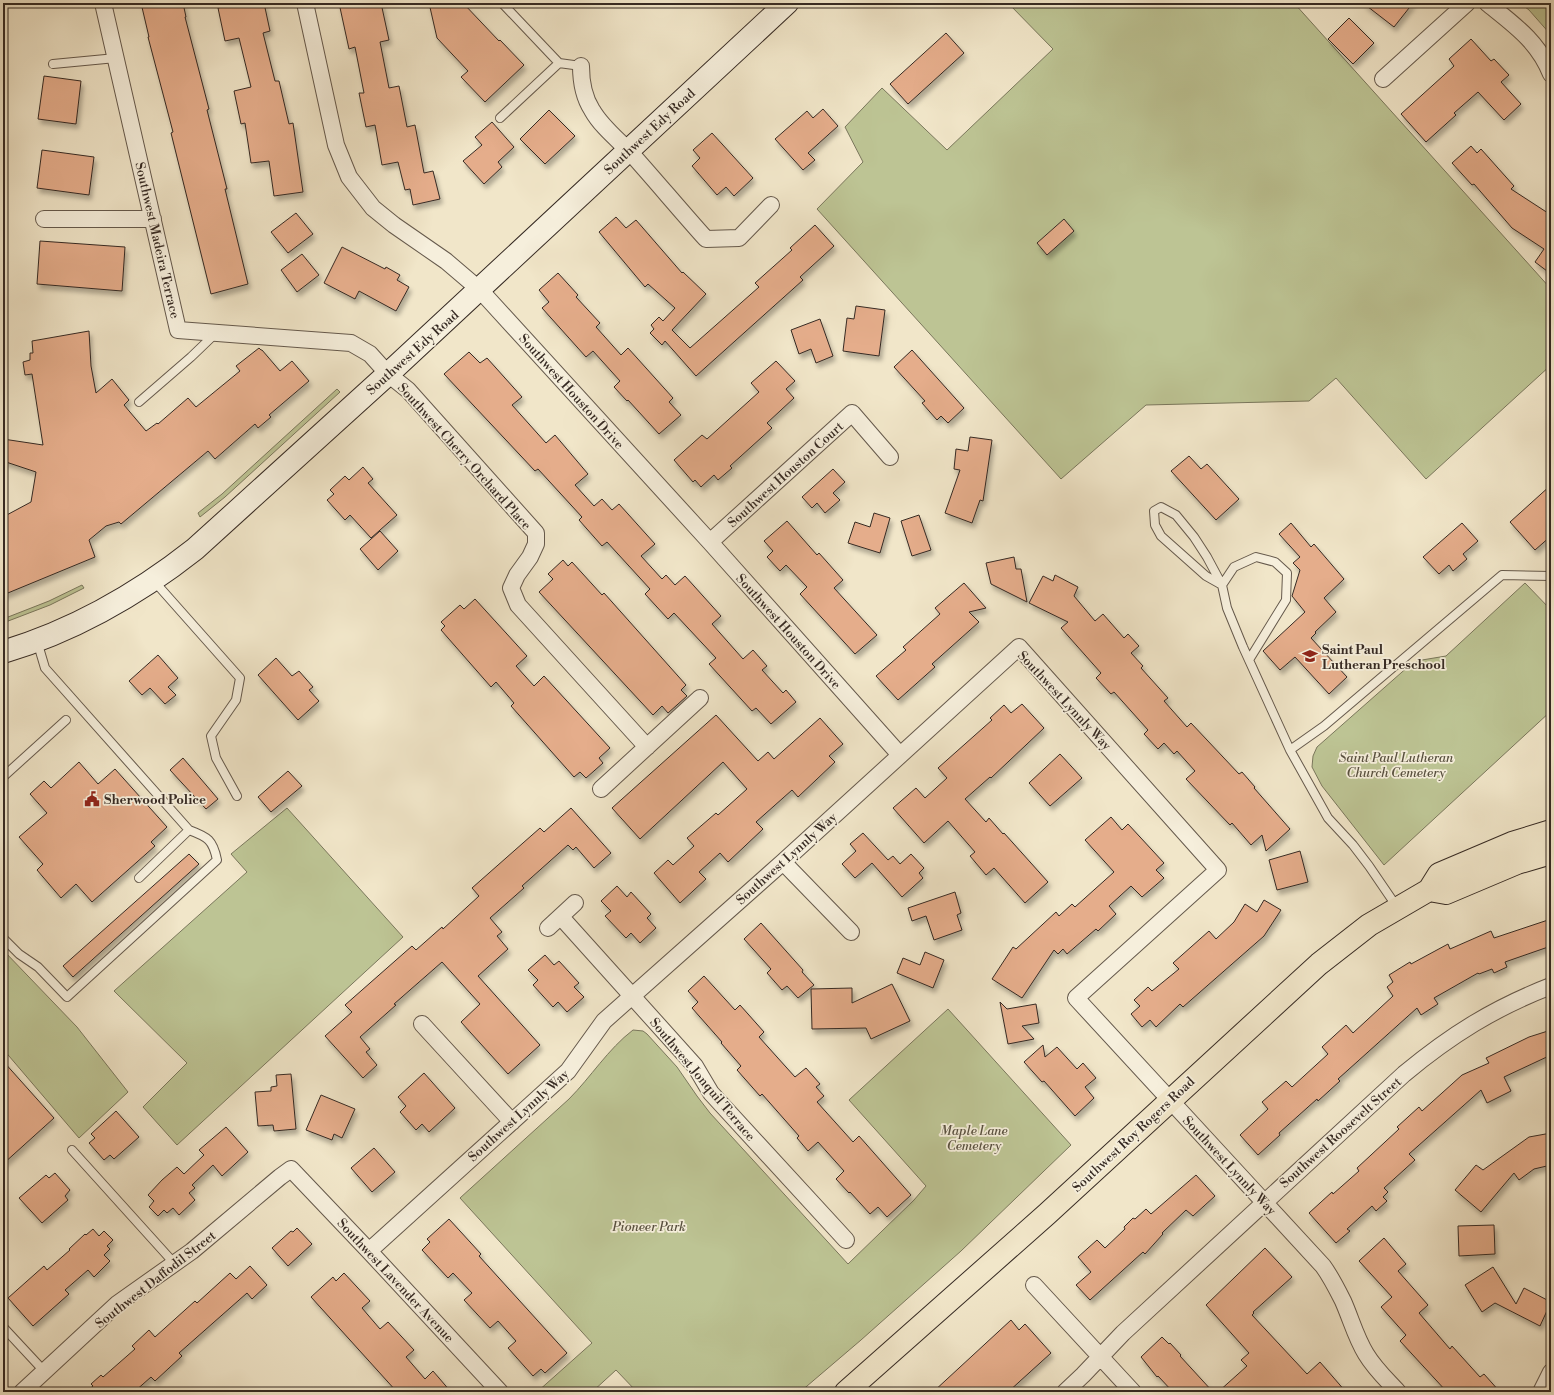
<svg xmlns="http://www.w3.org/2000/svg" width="1554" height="1395" font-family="'Libre Bodoni',serif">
<defs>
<filter id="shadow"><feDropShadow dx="2.5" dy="4.5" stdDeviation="2" flood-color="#0004"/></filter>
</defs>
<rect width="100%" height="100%" fill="#f1e6c9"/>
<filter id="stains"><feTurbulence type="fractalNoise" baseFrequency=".005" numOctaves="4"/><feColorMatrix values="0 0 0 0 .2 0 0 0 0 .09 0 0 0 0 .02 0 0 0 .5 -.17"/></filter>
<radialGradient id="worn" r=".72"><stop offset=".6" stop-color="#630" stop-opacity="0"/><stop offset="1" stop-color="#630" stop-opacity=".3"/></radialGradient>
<path fill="#bdc494" stroke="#7a775c" d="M1008 3H1294L1551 289V365L1426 479 1336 378 1309 401 1146 405 1061 479 817 209 863 162 845 127 882 88 947 150 1053 49Z
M1520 3H1551V35L1529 10Z
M337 389 340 392 225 497 200 517 198 513 222 494Z
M1525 583 1551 610V711L1384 865 1322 786 1312 767 1313 756 1317 747 1410 665 1422 660 1446 656Z
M82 585 84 588 50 605 3 623V619L49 601Z
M287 808 403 937 177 1145 143 1107 187 1063 114 991 247 872 231 854Z
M3 950 77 1027 128 1092 79 1138 3 1049Z
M948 1009 1071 1145 961 1251 861 1340 800 1392H637L616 1370 592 1392H537L592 1343 460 1198 569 1099C591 1077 608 1049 633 1030L643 1031 647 1034 677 1067 697 1096 710 1113 848 1264 914 1200 926 1186 849 1100Z"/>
<path fill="#e5ad8b" stroke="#362a23" filter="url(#shadow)" d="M141 3H183L186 17H185L209 109 207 110 227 189H225L248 284 211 294 171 133 173 132 148 37H149Z
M239 3H264L270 31 263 33 275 81H279L289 124 293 123 303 192 274 196 269 161 251 163 245 123 241 124 234 91 251 87 239 38 225 41 218 8Z
M339 3H381L389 40 380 42 389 88 399 86 407 127 415 125 424 173 433 171 440 199 413 205 410 189 405 190 398 162 382 165 375 125 366 127 359 93H364L355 47 349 49Z
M429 3H463L499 41 500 40 524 65 485 102 461 77 468 71 437 38Z
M1363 3H1413L1394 27Z
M1349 18 1374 43 1353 64 1328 39Z
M946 33 964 53 908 104 890 84Z
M1471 39 1491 61 1494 59 1509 75 1501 82 1521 104 1504 120 1478 92 1454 113 1456 115 1426 142 1401 114 1454 66 1449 59Z
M44 76 81 81 76 124 38 119Z
M823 109 838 126 808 153 815 160 803 170 775 139 807 111 813 118Z
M549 110 575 136 545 164 520 139Z
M492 122 514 147 498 162 502 167 484 184 463 161 482 145 475 137Z
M712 133 753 178 734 196 726 187 717 195 692 166 700 158 693 150Z
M1471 146 1477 153 1481 149 1514 186 1511 189 1551 215V274L1535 262 1544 249 1512 228 1474 184 1472 185 1452 163Z
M42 150 94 157 89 195 37 188Z
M296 213 313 234 288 253 271 232Z
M616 217 626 228 636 220 682 273 683 272 706 294 672 330 690 348 759 287 755 283 792 250 790 248 815 225 834 246 800 277 803 280 696 376 665 341 662 345 650 333 654 329 651 325 659 317 663 321 675 308 648 284 645 287 599 232Z
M1064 219 1074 231 1047 255 1037 243Z
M40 241 125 247 122 291 37 284Z
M342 247 385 269 386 267 400 275 397 280 409 287 396 311 359 291 355 299 324 283Z
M302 254 319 275 297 292 281 270Z
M558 273 578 295 576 297 600 323 596 327 621 355 628 348 673 398 669 402 681 415 659 434 628 400 627 401 614 387 620 381 593 351 586 357 542 308 549 302 539 290Z
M856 306 885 310 879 356 843 351 847 318 854 319Z
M820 319 833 356 816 363 811 349 799 354 791 330Z
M89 331 91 366 96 393 112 379 129 400 124 405 146 431 157 423 158 424 188 398 196 407 240 371 236 366 259 348 261 350H262L280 371 292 361 309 381 269 415 271 417 258 428 255 424 215 459 208 451 121 524 119 522 106 526 89 540 95 557 3 595V517L31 502 36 472 3 461V439L43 445 32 374 25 375 23 362 30 360V353H33L32 341Z
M912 350 964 408 948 423 941 416 937 420 922 403 925 401 894 367Z
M469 352 480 363 487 358 522 397 512 405 546 443 555 435 588 474 575 485 594 506 602 499 612 510 619 504 655 544 641 556 662 579 666 575 675 585 685 576 721 616 712 624 743 659 753 650 767 666 762 670 783 693 786 690 796 702 771 724 756 708 752 711 709 664 716 658 674 613 668 619 645 594 650 589 607 542 602 546 579 520 582 517 538 469 535 471 444 374Z
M776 361 795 381 786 389 794 398 767 423 772 428 730 466 732 468 718 480 714 475 701 487 695 480 693 482 674 460 702 435 707 439 759 392 751 383Z
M970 437 992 440 983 501 980 500 972 523 945 513 960 470 954 469 956 449 968 451Z
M1189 456 1201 469 1207 464 1239 499 1216 520 1171 471Z
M363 467 373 479 368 483 397 515 371 538 350 515 345 520 327 500 334 494 330 490 345 476 349 480Z
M833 469 845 482 833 493 840 500 825 513 817 503 812 508 802 497Z
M1551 485V536L1535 550 1510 522Z
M874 513 890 518 880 553 848 543 855 522 870 527Z
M919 515 931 550 912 556 901 521Z
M787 521 817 555 819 553 843 580 834 588 877 635 855 654 800 594 807 587 786 565 780 571 767 557 773 551 764 541Z
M1291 523 1311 547 1314 544 1344 579 1324 598 1336 612 1315 632 1316 633 1311 638 1347 677 1329 694 1295 657 1280 670 1263 651 1305 612 1292 596 1300 570 1293 563 1300 557 1279 534Z
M1462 523 1478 541 1463 554 1467 559 1453 571 1449 565 1439 574 1423 557Z
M380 531 398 551 378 570 360 549Z
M1014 557 1016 569H1021L1027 602 991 584 986 563Z
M563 560 568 566 572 562 602 595 604 593 686 685 681 690 687 696 668 713 662 706 653 715 539 592 553 579 548 574Z
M1055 575 1078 587 1074 596 1095 621 1103 614 1124 638 1128 634 1139 646 1131 653 1143 666 1141 668 1168 698 1164 701 1187 727 1191 723 1239 774 1242 772 1255 787 1254 788 1290 829 1266 851 1262 835 1251 845 1232 823 1230 825 1186 779 1195 771 1177 751 1174 754 1164 743 1158 749 1144 734 1148 730 1114 692 1111 694 1096 678 1101 673 1061 628 1068 622 1029 603 1043 576 1053 581Z
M964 583 986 608 969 612 979 622 932 664 935 667 898 700 876 676 906 650 903 647 940 614 935 608Z
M475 599 527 656 516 666 534 686 544 676 610 748 599 758 603 763 586 778 580 772 574 777 511 706 514 703 496 682 491 687 441 630 445 626 441 622 460 605 464 609Z
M158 655 178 678 168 687 176 695 165 704 150 688 142 695 129 681Z
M276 658 292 676 299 671 313 687 309 690 319 701 298 720 258 675Z
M1022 704 1044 728 991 778 990 777 965 799 986 822 989 818 1003 834 1004 833 1048 882 1025 903 994 868 986 875 970 856 975 852 948 821 924 843 893 808 916 788 925 798 947 778 938 768 992 720 990 718 1004 705 1011 713Z
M716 715 758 761 768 752 774 759 820 718 843 744 829 756 835 762 798 797 792 790 756 822 763 829 728 862 720 853 699 872 706 879 680 903 654 873 668 860 673 865 694 846 687 838 716 813 718 815 747 789 723 762 640 839 612 808Z
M1060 754 1082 778 1050 806 1029 783Z
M183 758 218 799 206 809 170 770Z
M79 762 98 784 115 769 167 827 151 842 155 846 92 902 76 884 61 898 37 870 43 864 19 837 47 813 30 794 44 781 51 788Z
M288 771 302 786 271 812 258 797Z
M571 808 611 853 594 868 576 847 573 850 568 845 522 886 524 888 490 918 502 932 497 936 508 949 478 976 540 1045 508 1074 461 1022 480 1004 442 962 394 1004 396 1005 360 1037 370 1049 366 1052 377 1065 363 1078 325 1036 352 1012 345 1005 412 946 416 950 442 927 443 929 479 896 472 888 540 828 544 832Z
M1111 817 1122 830 1128 824 1164 863 1156 870 1164 878 1142 897 1131 886 1109 906 1116 914 1098 931 1096 929 1067 954 1063 949 1058 954 1054 950 1022 998 992 979 1013 947 1016 949 1056 912 1059 916 1072 904 1075 907 1114 872 1085 840Z
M863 833 888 860 893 856 900 864 911 854 924 868 919 873 923 878 902 897 872 863 855 878 842 864 856 851 850 844Z
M1300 851 1308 882 1277 890 1269 860Z
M189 854 199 864 73 977 63 966Z
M617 886 627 897 631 892 651 914 647 918 656 928 640 943 631 933 626 938 605 916 611 911 601 901Z
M955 892 961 913 957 915 962 930 934 940 926 916 912 921 908 908Z
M1264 900 1281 910 1264 936 1183 1007 1180 1004 1156 1027 1150 1020 1142 1027 1131 1014 1140 1006 1134 1000 1148 987 1152 991 1179 969 1173 963 1209 931 1216 939 1234 922 1245 904 1257 912Z
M1551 919V946L1505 962 1507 967 1494 973 1492 969 1479 974 1478 973 1434 998 1438 1004 1421 1015 1417 1008 1338 1079 1340 1081 1318 1101 1317 1099 1279 1133 1280 1135 1258 1155 1240 1135 1268 1109 1262 1102 1286 1081 1292 1087 1328 1054 1322 1047 1346 1025 1353 1033 1393 996 1387 987 1393 982 1389 975 1410 962 1411 964 1448 944 1450 949 1491 931 1494 938Z
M761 923 803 970 802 972 814 985 798 998 787 986 782 990 767 973 771 969 744 939Z
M925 952 944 960 933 988 897 973 903 958 920 965Z
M545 955 554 965 559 961 579 983 574 987 584 997 567 1012 558 1002 553 1007 533 985 538 980 528 970Z
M704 976 735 1010 740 1005 764 1032 759 1037 795 1077 806 1068 820 1084 816 1087 824 1096 817 1102 853 1142 859 1136 911 1195 887 1217 878 1207 870 1214 850 1192 849 1193 836 1179 844 1171 818 1142 808 1151 797 1138 799 1136 762 1094 760 1096 737 1070 741 1066 721 1043 722 1042 692 1008 698 1002 688 991Z
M892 984 910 1021 871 1039 866 1028 812 1029 811 989 852 988V1003Z
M1000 1002 1007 1009 1036 1004 1039 1023 1022 1026 1034 1039 1008 1044Z
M1551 1030V1055L1504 1077 1511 1091 1487 1103 1481 1090 1409 1154 1415 1160 1384 1188 1388 1192 1383 1197 1387 1201 1376 1211 1372 1206 1347 1229 1350 1231 1336 1243 1309 1213 1332 1192 1333 1194 1359 1171 1357 1168 1399 1129 1397 1127 1419 1107 1422 1111 1462 1075 1489 1063 1486 1058 1529 1037Z
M1043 1045 1045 1057 1057 1047 1077 1069 1083 1063 1096 1078 1085 1087 1094 1098 1075 1116 1044 1081 1042 1082 1024 1062Z
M3 1061 54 1118 3 1164Z
M424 1073 455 1108 429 1132 422 1124 416 1130 400 1112 406 1106 398 1097Z
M291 1074 296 1129 274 1131 273 1125 258 1126 255 1092 271 1091V1087L277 1086 276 1075Z
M321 1095 355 1109 342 1138 334 1134 332 1140 306 1130Z
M116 1111 139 1137 114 1159 110 1155 104 1160 89 1143 95 1138 91 1134Z
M226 1127 248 1152 222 1176 213 1165 192 1185 195 1188 189 1193 195 1200 179 1215 173 1208 167 1213 164 1210 158 1216 149 1207 154 1201 148 1195 162 1180 177 1167 184 1174 204 1155 199 1150Z
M1551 1133V1165L1534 1169 1519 1180 1514 1173 1481 1212 1455 1190 1476 1165 1483 1170 1529 1137Z
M374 1148 395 1172 372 1192 351 1168Z
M55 1173 70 1190 65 1196 68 1200 42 1223 19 1198 46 1175 49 1178Z
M1196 1175 1215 1196 1193 1216 1186 1210 1162 1233 1163 1234 1145 1254 1143 1252 1090 1300 1076 1285 1091 1272 1078 1257 1097 1240 1105 1248 1125 1229 1124 1227 1133 1218 1135 1219 1146 1209 1151 1214Z
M449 1219 481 1254 479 1256 567 1353 545 1373 541 1369 533 1376 508 1348 516 1341 498 1321 490 1328 464 1300 472 1293 453 1273 448 1278 422 1250 430 1242 427 1239Z
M1494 1225 1495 1254 1459 1256 1458 1226Z
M297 1228 312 1244 288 1266 272 1248 291 1231 293 1232Z
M93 1229 99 1236 104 1231 113 1240 107 1246 110 1249 104 1255 110 1261 94 1277 88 1270 65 1290 69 1294 33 1326 8 1298 44 1266 47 1270 70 1250 69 1249 85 1234 86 1235Z
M1384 1238 1406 1264 1398 1271 1428 1305 1419 1313 1450 1349 1452 1346 1480 1377 1484 1374 1500 1392H1447L1400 1341 1406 1335 1381 1307 1392 1297 1359 1261Z
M1265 1248 1292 1277 1253 1312 1254 1313 1252 1315 1307 1374 1320 1362 1346 1392H1218L1247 1366 1241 1360 1249 1353 1206 1305Z
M250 1266 267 1285 252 1299 247 1293 179 1353 182 1356 155 1381 151 1377 134 1392H86L93 1386 91 1384 101 1375 103 1377 135 1349 132 1346 149 1330 155 1337 195 1301 197 1303 230 1273 236 1279Z
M1493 1267 1516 1304 1524 1288 1551 1302 1540 1326 1495 1303 1482 1312 1465 1285Z
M344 1273 370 1301 362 1308 380 1329 388 1322 414 1350 406 1357 425 1379 433 1371 451 1392H397L311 1297 333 1277 336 1281Z
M1011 1320 1019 1330 1025 1324 1051 1353 1008 1392H933Z
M1162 1337 1169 1344 1170 1343 1181 1355 1180 1356 1213 1392H1173L1158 1376 1157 1377 1141 1357Z"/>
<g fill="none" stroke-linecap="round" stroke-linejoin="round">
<g stroke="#65594c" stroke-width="10">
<path id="lane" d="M559 63 581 66
M53 64 116 58
M500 118 559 63 502 3
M139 402 191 357 216 333
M1161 507 1176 515 1194 537 1207 557 1222 585 1206 576 1161 536 1155 525 1154 511Z
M154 581 240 678 236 700 211 736 216 758 237 796
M37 641 45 668 189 830 139 878
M1249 660 1286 600 1287 573 1275 562 1256 557 1234 567 1222 585 1227 608 1243 647 1290 750 1328 818 1353 845 1369 866 1397 907
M1290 750 1324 726 1502 575 1551 576
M3 777 66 720
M3 938 19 954 38 967 67 997 217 860C213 840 208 837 189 830
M72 1150 174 1263
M3 1327 44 1371"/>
</g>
<g stroke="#65594c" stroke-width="18">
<path id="street" d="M103 3 178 330 351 343 370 354 388 374 408 390 536 533V544L530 557 517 575 511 588 518 605 647 747
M305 3 336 145 349 177 373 208 394 225 446 261 480 290 710 542 900 755
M1487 3C1513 24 1538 41 1551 74
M581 66C581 81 583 96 592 110 601 126 616 138 629 151 655 180 680 210 706 239L739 238 771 205
M1383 79 1467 3
M44 219H153
M710 542 852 413 890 457
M601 789 700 698
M783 862 851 932
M561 917 695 1066 711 1093 846 1240
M548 928 575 903
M422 1024 512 1122
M369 1251 568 1071 604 1021 783 862 1019 647 1218 870 1076 998 1323 1266C1331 1277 1337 1289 1343 1301 1351 1319 1356 1338 1366 1354 1375 1369 1387 1380 1398 1392
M1034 1285 1133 1392
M22 1392 117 1304 192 1251 280 1177 291 1169 369 1251 500 1392
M1065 1392 1083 1375 1123 1333 1404 1074C1451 1035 1494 1008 1551 986
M1541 1392 1551 1372"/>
</g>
<g stroke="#362a23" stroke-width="24">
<path id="secondary" d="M3 652C73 631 138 594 195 549L388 374 787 3"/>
</g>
<g stroke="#362a23" stroke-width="24">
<path id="primary" d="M1429 890 1446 893 1517 863 1551 853
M846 1392 1047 1214 1319 964 1369 925 1429 890 1439 874 1512 843 1551 831"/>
</g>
<use href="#lane" stroke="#f6efdc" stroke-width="8"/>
<use href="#street" stroke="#f6efdc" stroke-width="16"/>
<use href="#secondary" stroke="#f6efdc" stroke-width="22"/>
<use href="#primary" stroke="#f1e6c9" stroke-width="22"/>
</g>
<defs>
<g id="school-bare" transform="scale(1.2)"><path d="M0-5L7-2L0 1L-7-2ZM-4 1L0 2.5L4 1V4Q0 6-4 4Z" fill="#8f2418" stroke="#f6efdc" stroke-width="2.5" paint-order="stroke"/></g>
<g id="civic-bare" transform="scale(1.2)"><path d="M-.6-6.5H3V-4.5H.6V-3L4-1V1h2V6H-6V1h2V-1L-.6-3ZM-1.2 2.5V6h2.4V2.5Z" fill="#8f2418" stroke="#f6efdc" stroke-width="2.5" paint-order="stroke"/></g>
</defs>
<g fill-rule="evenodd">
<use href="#school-bare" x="1310" y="656"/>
<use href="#civic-bare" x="92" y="799"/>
</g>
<g text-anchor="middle" stroke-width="3.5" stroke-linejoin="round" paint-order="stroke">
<g font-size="13" fill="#362a23" stroke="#f6efdc">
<text transform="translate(649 131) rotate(-43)" y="5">Southwest Edy Road</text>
<text transform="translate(158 240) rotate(77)" y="5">Southwest Madeira Terrace</text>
<text transform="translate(412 352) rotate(-42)" y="5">Southwest Edy Road</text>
<text transform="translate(572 391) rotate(48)" y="5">Southwest Houston Drive</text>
<text transform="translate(465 456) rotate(48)" y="5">Southwest Cherry Orchard Place</text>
<text transform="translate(785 474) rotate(-42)" y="5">Southwest Houston Court</text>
<text transform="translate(789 631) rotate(48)" y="5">Southwest Houston Drive</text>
<text transform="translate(1065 700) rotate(47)" y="5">Southwest Lynnly Way</text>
<text transform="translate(786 858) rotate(-42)" y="5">Southwest Lynnly Way</text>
<text transform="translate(703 1079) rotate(50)" y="5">Southwest Jonquil Terrace</text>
<text transform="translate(518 1115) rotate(-42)" y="5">Southwest Lynnly Way</text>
<text transform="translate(1340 1132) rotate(-42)" y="5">Southwest Roosevelt Street</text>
<text transform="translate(1133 1134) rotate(-43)" y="5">Southwest Roy Rogers Road</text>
<text transform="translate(1230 1165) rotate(47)" y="5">Southwest Lynnly Way</text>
<text transform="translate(155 1279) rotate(-38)" y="5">Southwest Daffodil Street</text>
<text transform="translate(396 1280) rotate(47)" y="5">Southwest Lavender Avenue</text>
</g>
<g font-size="13" font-weight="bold" fill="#362a23" stroke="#f6efdc" text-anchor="start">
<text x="1322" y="654">Saint Paul<tspan x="1322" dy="15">Lutheran Preschool</tspan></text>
<text x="104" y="804">Sherwood Police</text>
</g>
<g font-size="13" font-style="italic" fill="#58503f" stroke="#f6efdc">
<text x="1396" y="762">Saint Paul Lutheran<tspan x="1396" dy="15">Church Cemetery</tspan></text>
<text x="974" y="1135">Maple Lane<tspan x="974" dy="15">Cemetery</tspan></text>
<text x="649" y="1231">Pioneer Park</text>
</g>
</g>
<rect width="1554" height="1395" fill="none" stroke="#f1e6c9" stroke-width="16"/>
<rect x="4" y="4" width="1546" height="1387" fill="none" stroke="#362a23" stroke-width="2"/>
<rect x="8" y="8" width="1538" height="1379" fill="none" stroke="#362a23"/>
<rect width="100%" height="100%" filter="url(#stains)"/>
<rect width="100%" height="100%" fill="url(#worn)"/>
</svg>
